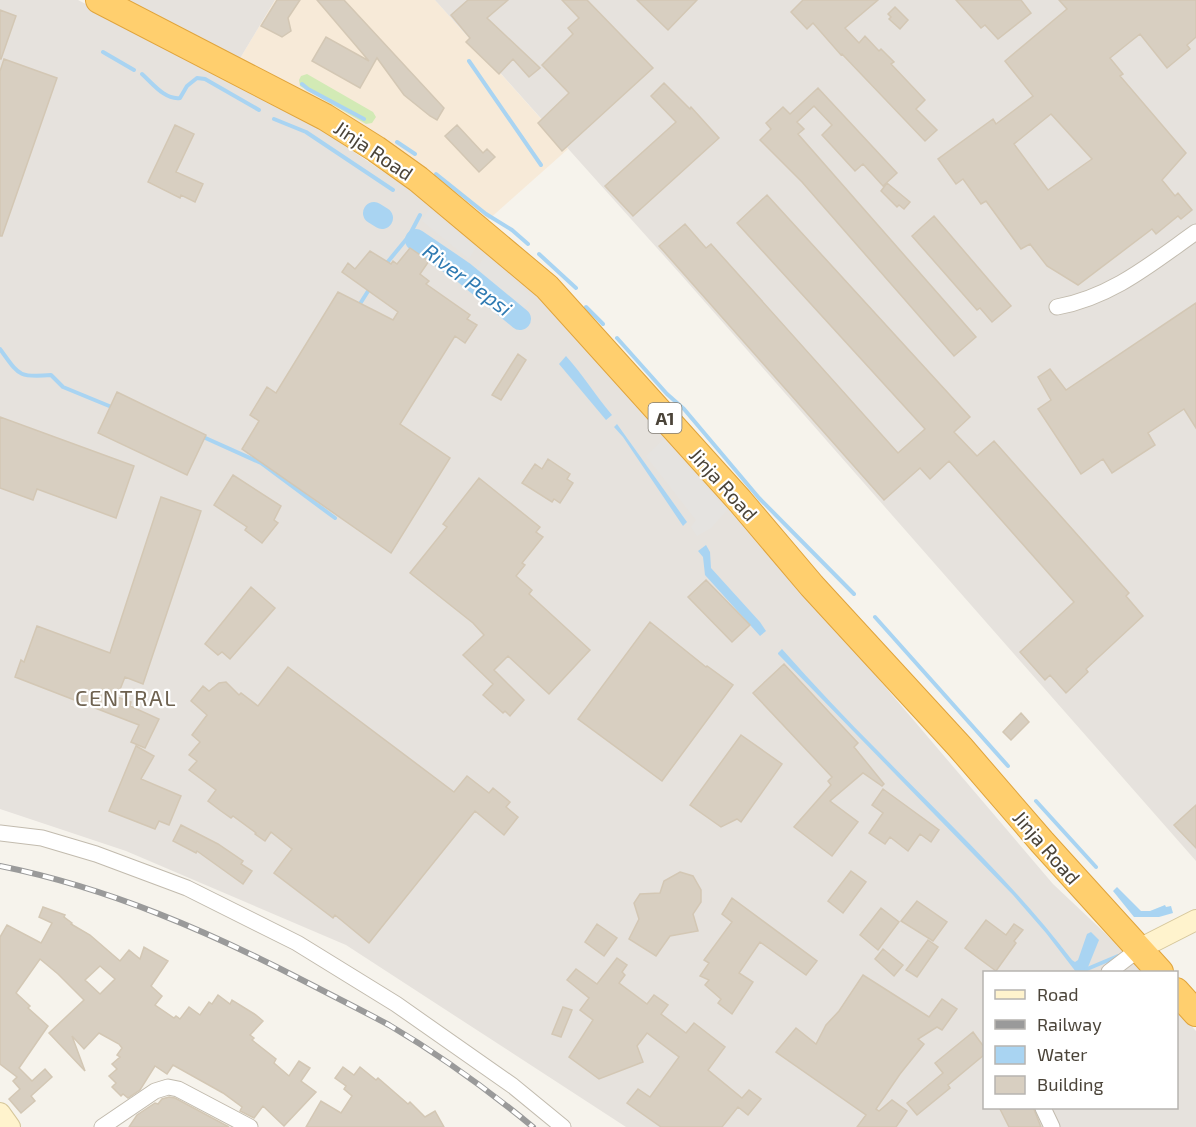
<svg xmlns="http://www.w3.org/2000/svg" width="1196" height="1127" font-family="'Exo 2',sans-serif">
<rect width="100%" height="100%" fill="#f6f3ec"/>
<!-- commercial -->
<path fill="#f7ead8" d="M275,0H435L568,149L487,221L239,60Z"/>
<!-- industrial -->
<path fill="#e6e2dd" d="M0,0H78L226,76L314,125L403,185L464,231L526,285L656,427L859,656L1053,884L1106,934L1142,972H984V1108H1176L1177,1010L1196,1031V1127H626L346,945L126,851L0,809Z
M123,0H275L239,60Z
M435,0H1196V861L682,276Z"/>
<!-- green -->
<path fill="#d2eab5" d="M307,74L373,112L376,117L372,123L366,124L300,86L299,80L301,76Z"/>
<!-- parking -->
<path fill="#e5e3e0" d="M429,209L476,247L469,259L422,221Z
M486,255L532,297L520,314L472,275Z
M664,439L727,510L711,528L697,536L691,527L696,520L646,456Z"/>
<!-- water -->
<path fill="#a9d4f2" d="M418,237L462,268L458,273L414,242Z
M472,275L522,315L517,321L466,283Z
M566,356C583,375 596,396 612,415L606,420L559,364Z
M617,424L687,522L683,526L623,437L614,427Z
M706,545L710,552L711,568L760,622L766,631L760,636L705,575L703,557L698,551Z
M782,649C813,684 846,719 879,752C946,821 1014,884 1072,960L1075,962L1078,960L1087,934L1091,932L1099,940L1086,972H1076L1046,933L1013,895L778,654V653Z
M1117,887L1141,911H1150L1165,905L1166,907L1171,906L1173,913L1159,917H1134L1113,891Z"/>
<g fill="none" stroke-linecap="round" stroke-linejoin="round">
<!-- stream -->
<path stroke="#a9d4f2" stroke-width="4" d="M103,52L134,70
M469,61L541,165
M142,74C153,84 165,100 180,98L187,86L197,78L205,79L259,110
M302,84L308,89L364,119
M274,119L306,132L393,190
M397,142L415,154
M436,174L486,214L512,230L528,244
M539,254L576,288
M386,264L409,236L420,215
M358,307L370,288
M586,307L603,324
M617,338L667,394L684,409L759,498L854,594
M0,349C19,375 18,378 51,375L63,387L114,408
M201,436L261,463L335,518
M875,617L1008,766
M1036,801L1096,867
M1080,972L1118,956"/>
<!-- river -->
<path stroke="#a9d4f2" stroke-width="22" d="M374,213L382,218
M416,240L463,272L520,319"/>
</g>
<!-- building -->
<path fill="#d8cfc1" stroke="#d3c7b4" stroke-width="1.5" fill-rule="evenodd" d="M277,0H300L288,18L291,31L282,37L261,26Z
M317,0H344L444,108L437,120L430,116L404,95L377,58L360,88L312,61L326,37L369,61Z
M468,0H508L487,18L540,68L529,77L513,59L499,74L466,42L470,38L451,15Z
M562,0H587L653,68L562,151L538,123L569,93L542,65L573,34L568,28L579,18Z
M637,0H697L668,30Z
M803,0H878L845,28L859,43L865,36L879,51L881,49L894,62L891,64L925,100L916,109L937,130L925,141L842,54L841,55L813,23L807,29L791,12Z
M956,0H1021L1031,13L998,39L985,25L981,28Z
M1059,0H1196V37L1187,45L1190,49L1167,68L1140,34L1110,58L1123,74L1120,76L1186,153L1162,180L1175,196L1178,193L1192,210L1181,219L1178,216L1156,234L1152,229L1078,285L1047,266L1030,244L1021,249L986,201L981,204L963,179L956,184L938,159L993,119L996,124L1033,96L1005,61L1067,9ZM1051,114L1092,159L1048,190L1014,144Z
M895,7L908,20L900,29L889,19L891,17L888,14Z
M0,10L16,16L1,59H0Z
M4,59L57,78L2,236H0V71Z
M664,83L690,109L691,107L719,138L633,216L605,186L676,122L651,96Z
M818,88L897,173L883,186L863,164L855,171L822,135L832,125L814,106L797,122L804,129L798,134L976,337L954,356L802,182L760,140L771,129L766,123L783,107L790,114Z
M175,125L194,134L176,172L203,184L195,202L181,195L180,198L148,182Z
M457,125L483,153L487,149L495,157L479,172L445,136Z
M887,183L910,202L904,209L899,205L897,207L881,191Z
M767,195L970,417L954,432L977,456L994,441L1129,593L1126,596L1143,616L1086,669L1088,672L1066,693L1050,675L1045,680L1020,652L1074,602L949,461L930,479L920,468L884,500L659,246L685,224L706,248L711,244L898,453L925,429L737,223Z
M934,216L1011,306L992,322L980,308L977,310L912,236Z
M410,248L429,261L420,274L429,281L426,284L470,315L467,319L477,325L465,343L455,336L400,424L450,458L391,553L242,449L259,421L250,415L267,387L276,393L338,292L393,320L398,312L342,272L348,263L355,269L370,251L391,264L393,261L397,264Z
M1196,303V428L1184,409L1148,433L1155,445L1112,473L1103,459L1081,474L1038,409L1051,400L1038,377L1050,369L1066,390Z
M518,354L526,360L501,400L492,395Z
M117,392L206,435L187,475L98,433Z
M0,417L134,466L116,518L37,489L33,500L0,488Z
M548,459L570,474L567,479L573,483L560,503L554,499L552,502L522,483L535,464L542,469Z
M233,475L281,506L274,520L278,523L262,543L245,530L247,527L214,505Z
M479,478L540,527L536,532L543,537L522,563L525,565L516,576L532,590L529,594L590,650L549,694L508,656L494,670L524,700L510,716L505,711L503,713L483,695L493,684L463,655L484,635L473,623L410,573L447,527L443,524Z
M161,497L201,511L143,684L125,677L117,697L131,702L130,706L159,719L145,748L131,742L139,725L15,677L21,660L24,662L37,626L110,653Z
M706,580L750,625L732,642L688,597Z
M251,587L275,608L230,659L222,652L218,655L205,644Z
M650,622L706,667L707,666L733,685L662,781L578,719Z
M784,664L858,743L854,747L884,784L882,786L863,773L830,801L858,822L832,856L794,827L831,785L828,781L832,777L753,693Z
M288,667L454,792L467,776L489,793L493,788L510,802L506,807L518,817L504,835L475,811L369,943L335,915L333,918L274,873L292,849L271,832L265,841L255,834L256,833L233,816L231,818L221,811L208,801L216,790L189,770L197,761L189,755L200,742L192,735L207,715L191,701L203,686L209,691L219,683L226,682L239,695L241,693L258,706Z
M1021,713L1029,722L1011,740L1003,732Z
M741,735L782,764L741,822L737,819L721,827L690,805Z
M136,746L154,756L141,779L181,796L169,825L159,821L155,829L109,811Z
M883,789L939,830L931,842L920,834L908,851L890,837L885,844L869,833L883,813L872,805Z
M1196,805V848L1174,825Z
M181,825L218,844L243,861L241,864L252,871L243,884L197,851L196,853L173,841Z
M851,871L866,882L843,913L828,901Z
M680,872L693,876L701,890V902L693,914L698,931L670,936L656,956L629,939L639,919L634,903L640,894L660,893L664,881Z
M732,898L817,961L806,975L760,942L739,973L753,982L732,1014L718,1003L721,999L705,985L709,980L700,976L709,963L704,960L732,922L722,914Z
M917,901L947,922L933,941L901,921Z
M43,907L65,915L64,917L72,923L71,924L90,935L120,961L129,950L140,959L144,947L168,961L151,986L162,996L155,1005L174,1018L176,1016L180,1019L189,1007L200,1015L209,1002L212,1004L218,995L230,1004L232,1000L256,1015L263,1021L250,1035L254,1038L252,1040L276,1059L274,1063L289,1076L299,1061L310,1068L301,1081L316,1092L284,1126L263,1106L254,1118L240,1111L242,1107L223,1093L173,1065L167,1074L155,1066L140,1090L128,1098L123,1094L121,1096L112,1087L116,1083L109,1076L117,1069L112,1064L120,1057L117,1055L122,1048L119,1044L99,1033L84,1049L72,1036L85,1071L49,1033L84,1000L58,974L40,959L16,993L30,1006L28,1008L48,1026L19,1068L32,1081L45,1069L52,1077L31,1096L35,1101L21,1113L9,1099L20,1089L13,1081L17,1077L0,1064V937L7,925L41,943L52,923L39,917ZM100,966L115,979L100,994L85,980Z
M881,908L899,922L878,950L860,935Z
M986,920L1006,935L1014,924L1023,930L1014,941L1016,943L996,971L965,948Z
M597,924L617,938L604,956L585,942Z
M928,940L938,947L917,977L906,970Z
M883,949L903,965L894,976L875,959Z
M617,958L627,965L622,972L625,975L619,983L647,1004L654,995L668,1005L661,1014L686,1033L694,1023L725,1047L708,1070L742,1098L749,1090L761,1099L748,1115L738,1107L722,1127H661L627,1103L638,1089L650,1097L679,1057L647,1033L637,1046L643,1062L599,1079L569,1057L593,1020L580,1010L589,998L567,980L576,969L597,984Z
M863,975L929,1017L942,999L957,1009L942,1030L937,1027L918,1039L924,1044L900,1074L876,1109L879,1111L892,1100L907,1111L896,1127H857L866,1115L776,1052L796,1028L816,1044L826,1025L839,1011Z
M563,1007L572,1010L561,1037L552,1034Z
M973,1032L984,1047V1055L948,1085L950,1088L917,1115L907,1103L943,1073L935,1063Z
M343,1067L354,1075L360,1067L376,1080L378,1078L408,1104L410,1102L425,1117L435,1111L444,1127H306L321,1101L341,1113L352,1096L344,1089L346,1086L335,1078Z
M169,1097L175,1098L229,1127H129L137,1115L155,1103L158,1104L162,1099Z
M999,1107H1033L1041,1127H1009Z"/>
<g fill="none" stroke-linecap="round" stroke-linejoin="round">
<defs>
<path id="street" d="M1057,307C1112,297 1152,263 1196,232
M0,833L42,838L96,854L187,888L297,943L396,1004L513,1086L563,1127
M1109,972L1139,949
M1043,1108L1052,1127
M102,1127L155,1091L168,1087L178,1089L250,1127"/>
<path id="secondary" d="M1139,949L1196,920
M0,1113L10,1127"/>
<path id="highway" d="M99,0L325,117L376,149L418,179L547,287L740,501L812,586L960,747L1042,842L1160,972
M1176,991L1196,1013"/>
</defs>
<!-- street casing -->
<use href="#street" stroke="#c2bbae" stroke-width="17"/>
<!-- secondary casing -->
<use href="#secondary" stroke="#d6c79b" stroke-width="22"/>
<!-- highway casing -->
<use href="#highway" stroke="#e0a43c" stroke-width="28"/>
<!-- street -->
<use href="#street" stroke="#fff" stroke-width="15"/>
<!-- secondary -->
<use href="#secondary" stroke="#fff3cd" stroke-width="20"/>
<!-- highway -->
<use href="#highway" stroke="#ffcf6e" stroke-width="26"/>
<defs>
<path id="rail" d="M0,866C109,888 210,932 308,983C335,997 363,1011 389,1025C440,1055 488,1090 533,1127"/>
</defs>
<!-- rail casing -->
<use href="#rail" stroke="#9a9a9a" stroke-width="6"/>
<!-- rail -->
<use href="#rail" stroke="#fff" stroke-width="4" stroke-dasharray="11" stroke-linecap="butt"/>
</g>
<g text-anchor="middle" dominant-baseline="central" stroke-width="4.5" stroke-linejoin="round" paint-order="stroke">
<!-- shield labels -->
<rect fill="#fff" stroke="#817c74" stroke-width="1.5" x="648.5" y="403" width="33" height="30" rx="4.5"/>
<g font-size="18" font-weight="bold" fill="#4b4439">
<text x="665" y="418">A1</text>
</g>
<!-- street labels -->
<g font-size="20" fill="#4b4439" stroke="#fff">
<text transform="translate(374 150) rotate(34)">Jinja Road</text>
<text transform="translate(724 484) rotate(48)">Jinja Road</text>
<text transform="translate(1047 847) rotate(49)">Jinja Road</text>
</g>
<!-- water labels -->
<g font-size="21" font-style="italic" fill="#2e7ab2" stroke="#fff">
<text transform="translate(468 279) rotate(37)">River Pepsi</text>
</g>
<!-- quarter labels -->
<g font-size="22" letter-spacing="1.5" fill="#6e6250" stroke="#fff">
<text x="126" y="697">CENTRAL</text>
</g>
</g>
<!-- legend -->
<rect x="983" y="971" width="195" height="138" fill="#ffffff" stroke="#b7b4b0" stroke-width="1.5"/>
<rect x="995" y="990" width="30" height="9" fill="#fff3cd" stroke="#b7b4b0" stroke-width="1.5"/>
<text x="1037" y="1001" font-size="18" fill="#4b4439">Road</text>
<rect x="995" y="1020" width="30" height="9" fill="#9a9a9a" stroke="#b7b4b0" stroke-width="1.5"/>
<text x="1037" y="1031" font-size="18" fill="#4b4439">Railway</text>
<rect x="995" y="1046" width="30" height="18" fill="#a9d4f2" stroke="#b7b4b0" stroke-width="1.5"/>
<text x="1037" y="1061" font-size="18" fill="#4b4439">Water</text>
<rect x="995" y="1076" width="30" height="18" fill="#d8cfc1" stroke="#b7b4b0" stroke-width="1.5"/>
<text x="1037" y="1091" font-size="18" fill="#4b4439">Building</text>
</svg>
